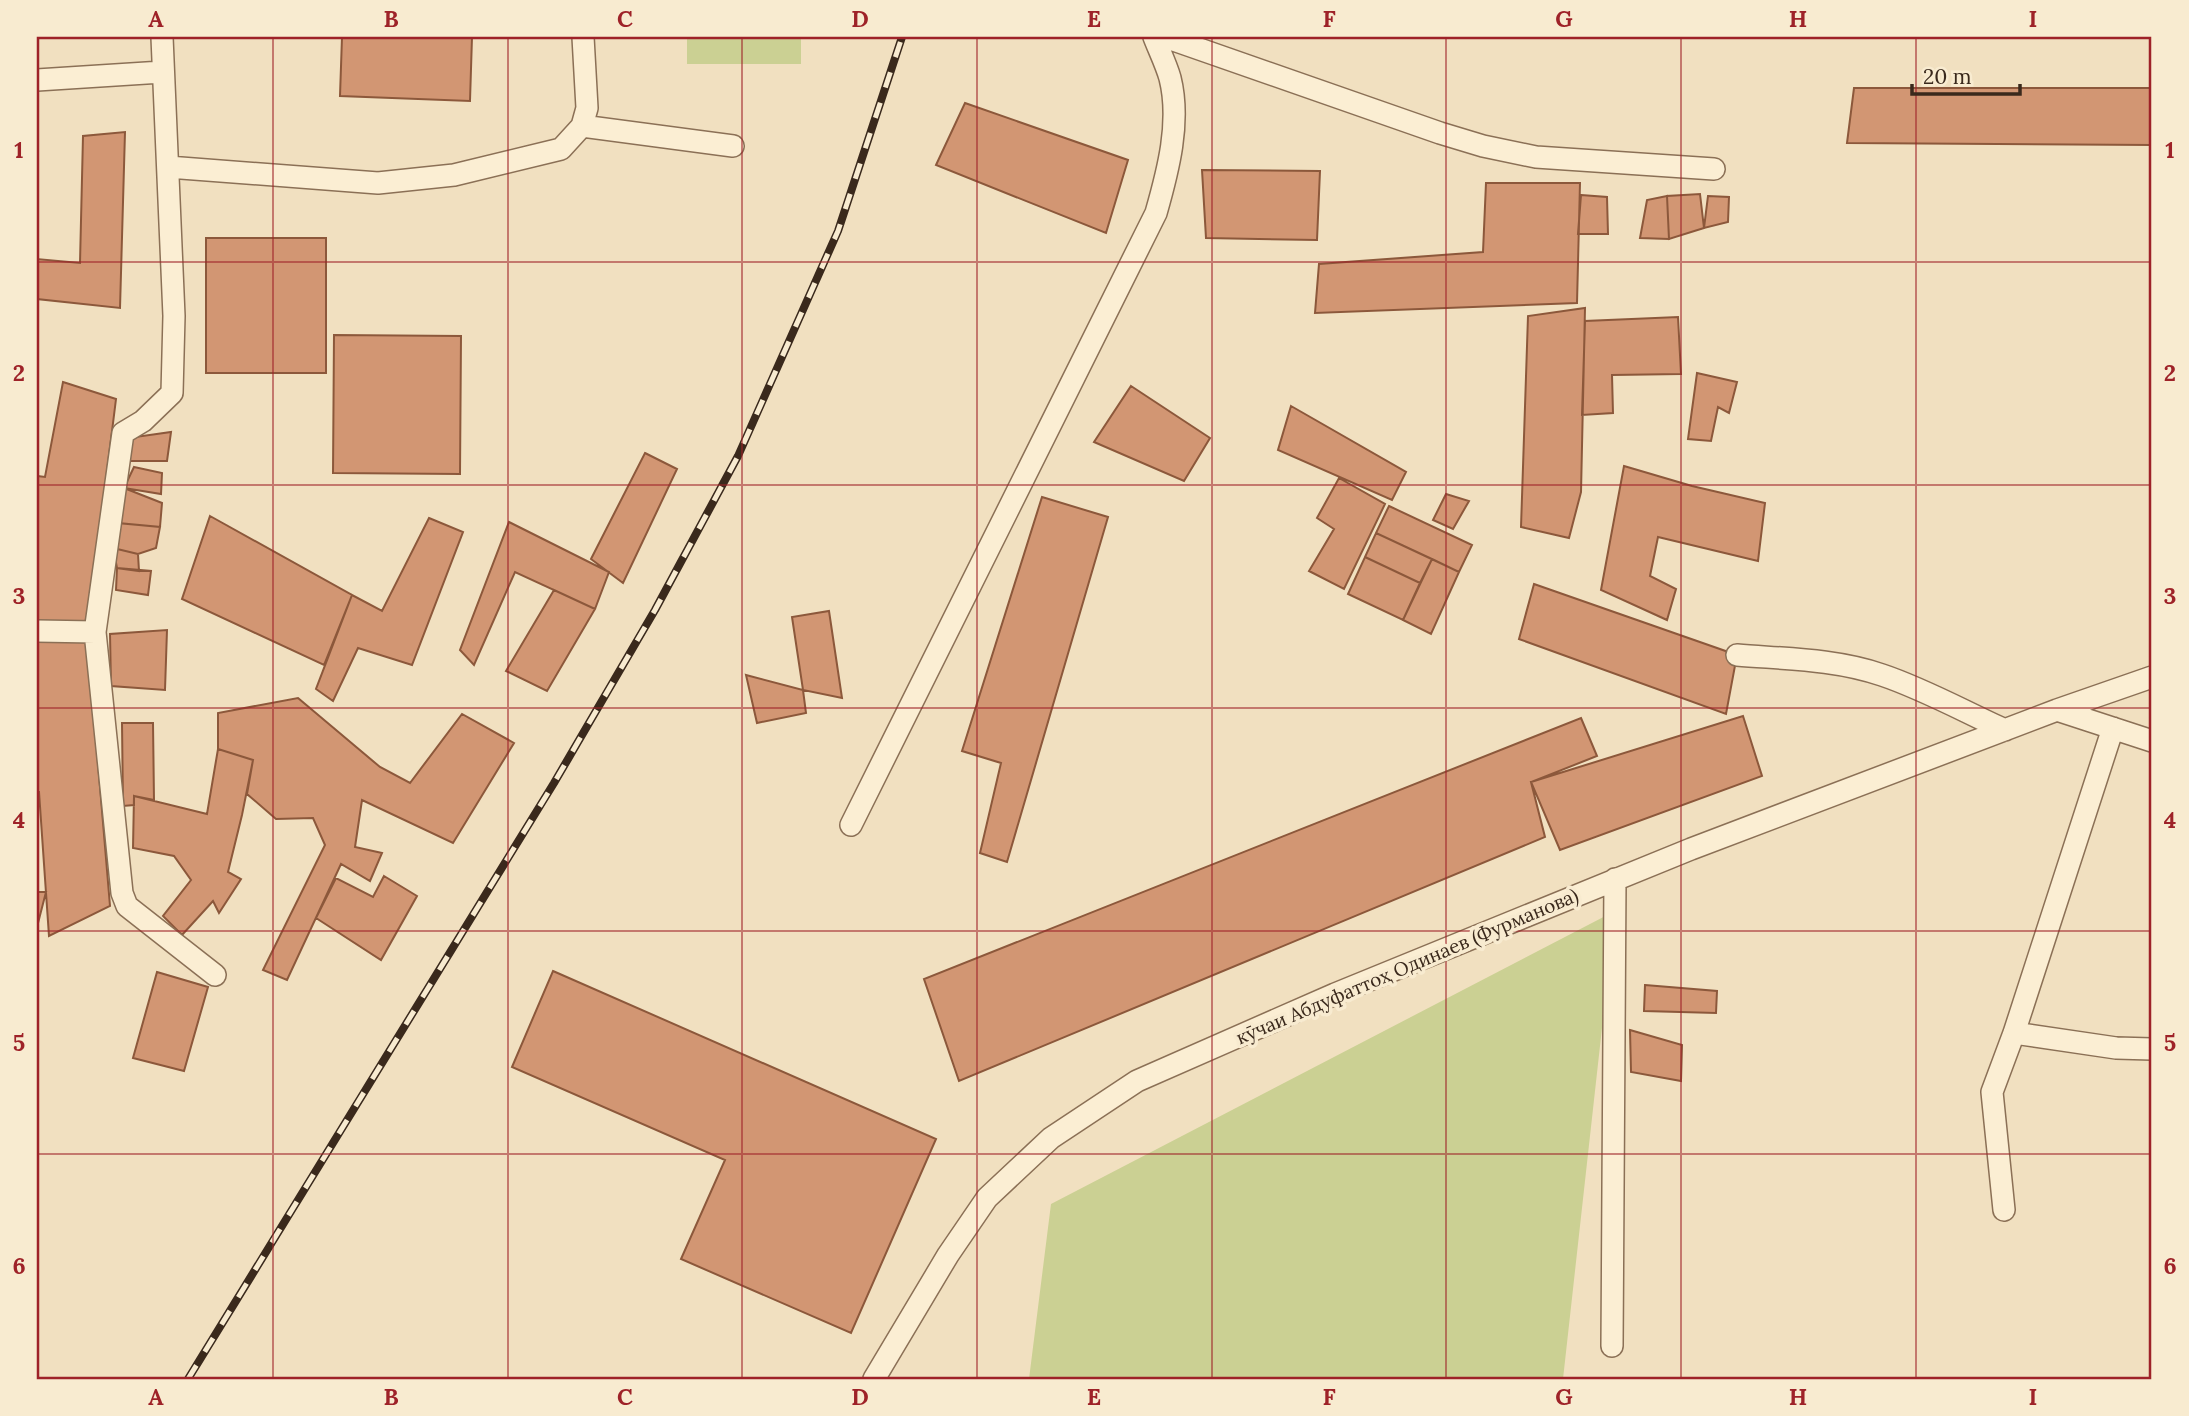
<svg xmlns="http://www.w3.org/2000/svg" width="2189" height="1416" font-family="Lora,serif">
<rect width="100%" height="100%" fill="#f1e0c0"/>
<!-- green -->
<path fill="#cbd093" d="M687,37H801V64H687Z
M1615,911L1563,1379H1029L1051,1204Z"/>
<!-- building -->
<path fill="#d29673" stroke="#8c583b" stroke-width="2" d="M342,37H472L470,101L340,96Z
M1854,88H2152V145L1847,143Z
M965,103L1128,160L1106,233L936,165Z
M125,132L120,308L37,299V259L80,263L83,136Z
M1202,170L1320,171L1317,240L1206,238Z
M1486,183H1580L1577,303L1315,313L1319,264L1483,252Z
M1700,194L1704,228L1669,239L1667,196Z
M1581,195L1607,197L1608,234H1578Z
M1667,196L1669,239L1640,238L1647,200Z
M1708,196L1729,197L1728,222L1704,228Z
M206,238H326V373H206Z
M1585,308L1581,492L1569,538L1521,527L1528,316Z
M1678,317L1681,374L1612,375L1613,413L1582,415L1585,321Z
M334,335L461,336L460,474L333,473Z
M1697,373L1737,382L1729,413L1718,407L1711,441L1688,439Z
M63,382L116,399L87,632L37,629V476L45,477Z
M1131,386L1210,438L1184,481L1094,442Z
M1291,406L1406,472L1392,500L1278,450Z
M171,432L167,461H128V438Z
M645,453L677,469L623,583L591,559Z
M1624,466L1692,486L1765,503L1758,561L1658,537L1650,576L1676,589L1667,620L1601,590Z
M134,467L162,473L161,494L124,488Z
M1339,478L1385,504L1344,589L1309,571L1334,529L1317,518Z
M124,488L162,503L160,527L118,523Z
M1446,494L1469,501L1453,529L1433,520Z
M1042,497L1108,517L1007,862L980,853L1001,763L962,751Z
M1389,506L1472,545L1459,572L1376,533Z
M210,516L352,595L324,665L182,599Z
M429,518L463,532L412,665L358,648L333,701L316,689L352,595L382,611Z
M509,522L609,572L595,609L515,572L474,665L460,650Z
M118,523L160,527L156,548L138,554L113,548Z
M1376,533L1432,559L1420,583L1365,557Z
M113,548L138,554L139,571L117,568Z
M1365,557L1420,583L1403,620L1348,594Z
M1432,559L1459,572L1431,634L1403,620Z
M117,568L151,571L148,595L116,590Z
M1534,584L1737,655L1726,714L1519,639Z
M554,590L595,609L547,691L506,671Z
M829,611L842,698L803,690L792,617Z
M167,630L165,690L111,686L110,634Z
M87,632L110,906L49,936L39,792H37V636Z
M746,675L803,690L806,713L757,723Z
M298,698L380,767L410,783L462,714L514,743L453,843L362,800L355,847L382,853L370,881L341,864L287,980L263,970L325,845L313,818L276,819L247,794L253,760L218,749V713Z
M1743,716L1762,776L1560,850L1531,782Z
M1581,718L1597,756L1531,782L1545,837L959,1081L924,979Z
M122,723H153L154,800L134,796V805L123,806Z
M218,749L253,760L242,815L228,872L241,879L219,913L213,901L182,935L163,916L191,880L174,856L133,848L134,796L207,814Z
M384,876L417,896L381,960L316,918L336,878L373,897Z
M37,892H46L37,927Z
M553,971L936,1139L851,1333L681,1259L725,1160L512,1067Z
M157,972L208,987L184,1071L133,1058Z
M1645,985L1717,991L1716,1013L1644,1011Z
M1630,1030L1682,1045L1681,1081L1631,1072Z"/>
<g fill="none" stroke-linecap="round" stroke-linejoin="round">
<defs>
<path id="lane" d="M162,37L174,316L172,393L143,421L123,433L95,632L122,893L127,906L215,975
M1165,37L1440,133L1483,146L1536,157L1714,169
M37,80L162,72
M582,126L733,146
M168,167L378,183L454,175L561,149L582,126L587,108L583,37
M37,631L95,632
M1737,655C1785,659 1836,659 1882,675C1924,689 1965,712 2005,730
M2057,710L2152,677
M851,825L1156,213C1168,171 1181,122 1170,78C1166,64 1159,50 1154,37
M2014,1033L2116,1048L2152,1049
M2004,1210L1992,1092L2014,1033L2113,728
M1612,1346L1615,879
M874,1379L948,1255L987,1198L1051,1138L1137,1081L1335,994L1691,849L2057,710L2152,741"/>
</defs>
<!-- lane casing -->
<use href="#lane" stroke="#8b7056" stroke-width="24"/>
<!-- lane -->
<use href="#lane" stroke="#fbeed3" stroke-width="21"/>
<defs>
<path id="rail" d="M188,1379L554,783L655,610L738,456L838,231L902,37"/>
</defs>
<!-- rail casing -->
<use href="#rail" stroke="#3a291c" stroke-width="8"/>
<!-- rail -->
<use href="#rail" stroke="#f8ebd0" stroke-width="5" stroke-dasharray="16" stroke-linecap="butt"/>
</g>
<!-- grid -->
<path fill="none" stroke="#9e2228" stroke-width="2" stroke-opacity="0.55" d="M273,37V1379M508,37V1379M742,37V1379M977,37V1379M1212,37V1379M1446,37V1379M1681,37V1379M1916,37V1379M37,262H2152M37,485H2152M37,708H2152M37,931H2152M37,1154H2152"/>
<g text-anchor="middle" dominant-baseline="central" stroke-width="7" stroke-linejoin="round" paint-order="stroke">
<!-- street labels -->
<g font-size="19" fill="#3a291c" stroke="#f8ebd0">
<text transform="translate(1407 966) rotate(-23)">кӯчаи Абдуфаттоҳ Одинаев (Фурманова)</text>
</g>
</g>
<!-- border -->
<rect width="2189" height="1416" fill="none" stroke="#f8ebd0" stroke-width="77"/>
<!-- scale -->
<path d="M1912 84v10h108v-10" fill="none" stroke="#3a291c" stroke-width="3.5"/>
<text x="1923" y="84" font-size="21" fill="#3a291c" stroke="#f8ebd0" stroke-width="5" paint-order="stroke">20 m</text>
<rect x="38" y="38" width="2112" height="1340" fill="none" stroke="#9e2228" stroke-width="2.5"/>
<g font-size="23" text-anchor="middle" font-weight="bold" fill="#9e2228">
<text x="156" y="27">A</text>
<text x="391" y="27">B</text>
<text x="625" y="27">C</text>
<text x="860" y="27">D</text>
<text x="1094" y="27">E</text>
<text x="1329" y="27">F</text>
<text x="1564" y="27">G</text>
<text x="1798" y="27">H</text>
<text x="2033" y="27">I</text>
<text x="19" y="158">1</text>
<text x="2170" y="158">1</text>
<text x="19" y="381">2</text>
<text x="2170" y="381">2</text>
<text x="19" y="604">3</text>
<text x="2170" y="604">3</text>
<text x="19" y="828">4</text>
<text x="2170" y="828">4</text>
<text x="19" y="1051">5</text>
<text x="2170" y="1051">5</text>
<text x="19" y="1274">6</text>
<text x="2170" y="1274">6</text>
<text x="156" y="1405">A</text>
<text x="391" y="1405">B</text>
<text x="625" y="1405">C</text>
<text x="860" y="1405">D</text>
<text x="1094" y="1405">E</text>
<text x="1329" y="1405">F</text>
<text x="1564" y="1405">G</text>
<text x="1798" y="1405">H</text>
<text x="2033" y="1405">I</text>
</g>
</svg>
